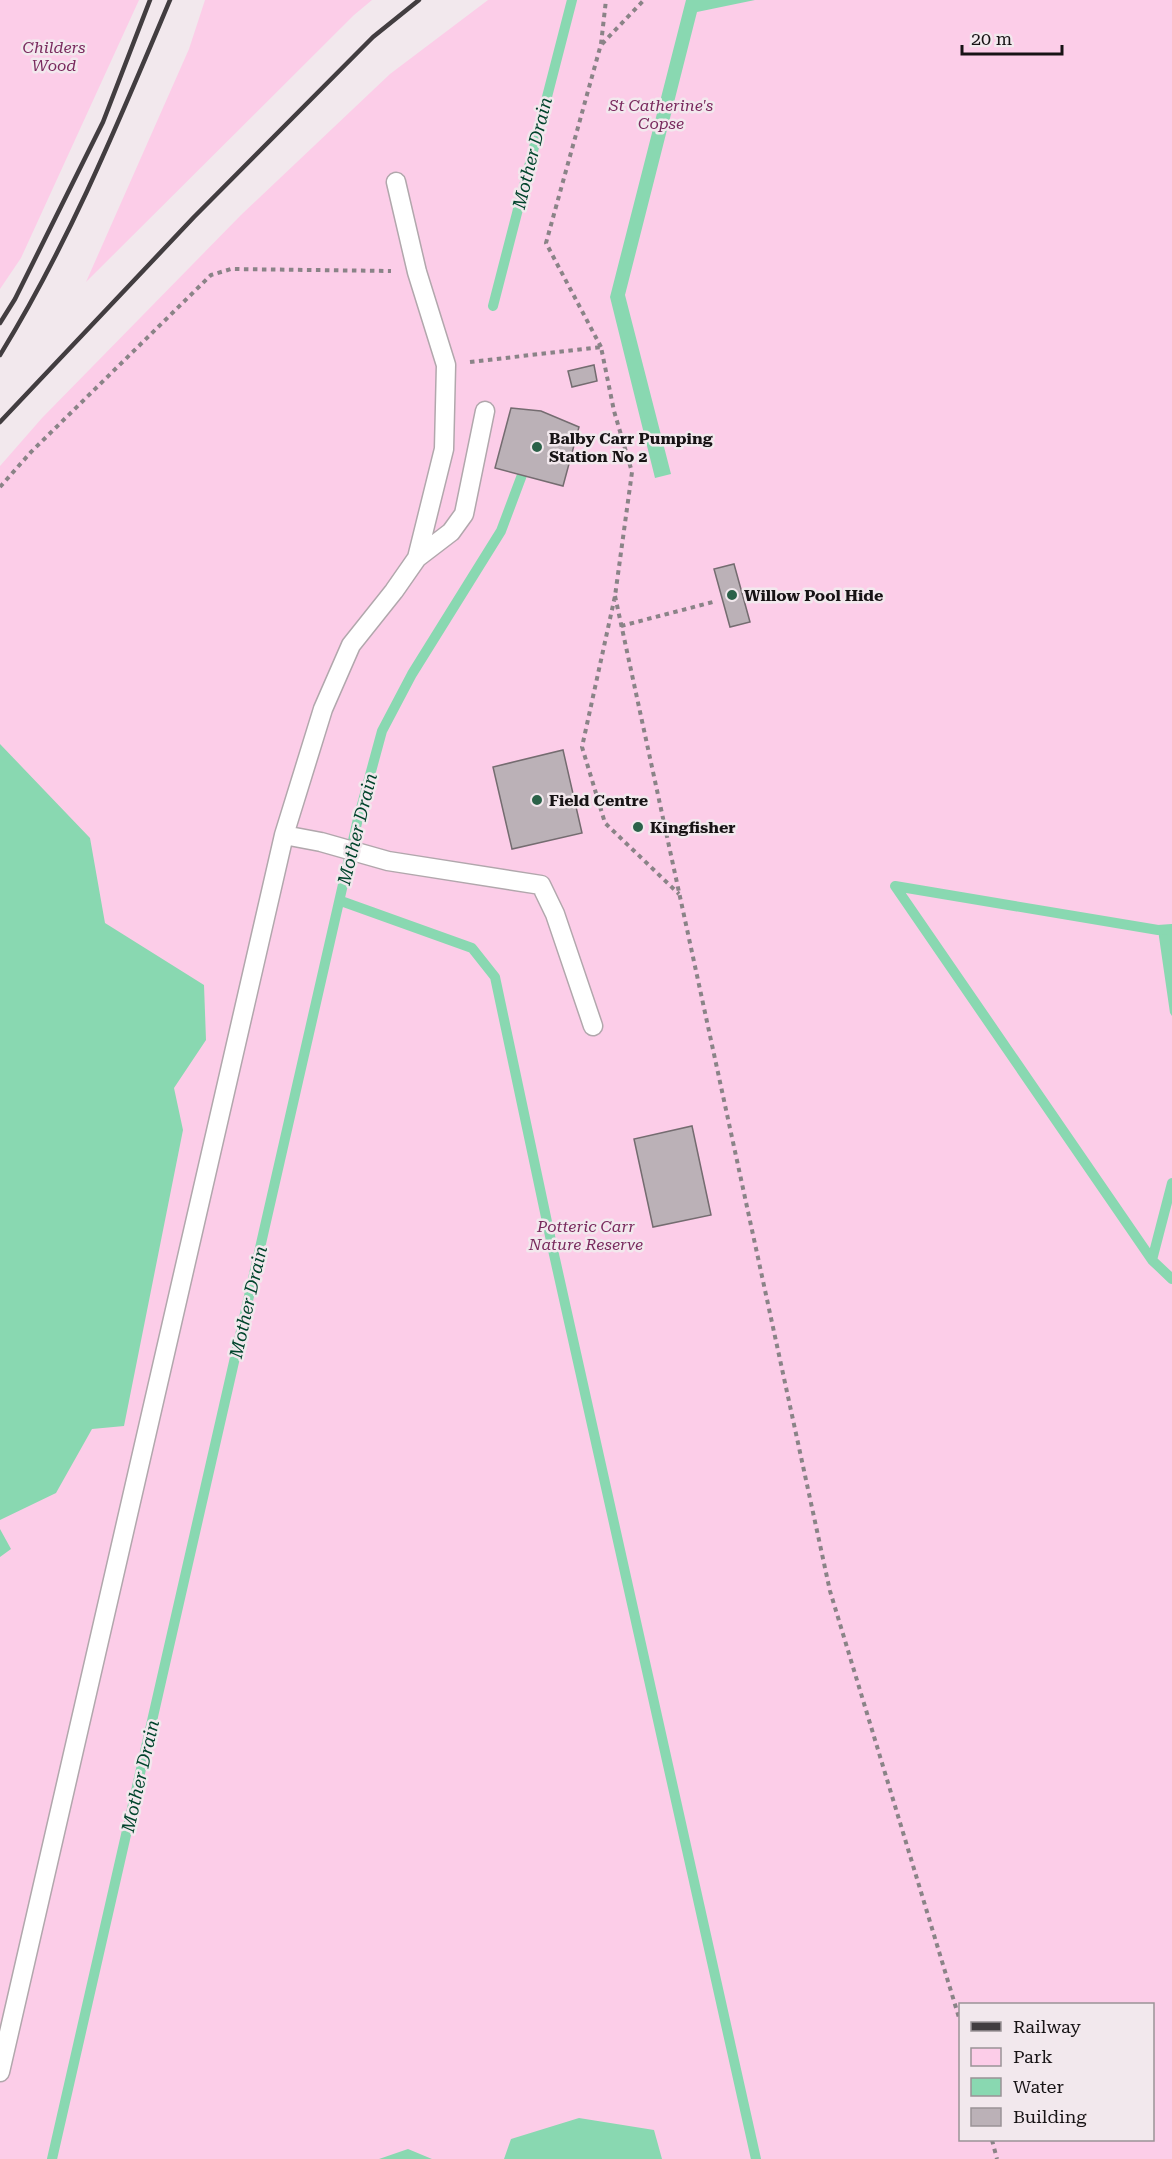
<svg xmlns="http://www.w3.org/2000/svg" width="1172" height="2159" font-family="'Roboto Serif',serif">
<rect width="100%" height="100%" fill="#f2e8ed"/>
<!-- green -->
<path fill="#fccde8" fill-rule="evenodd" d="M0,0H139L21,258L0,289Z
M205,0H372L354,15L86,282L189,49Z
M488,0H1172V2159H0V466L42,418L241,215L390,74ZM960,2004H1152V2140H960Z"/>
<!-- water -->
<path fill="#89d8b1" d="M686,0H755L697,12L625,295L671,474L655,478L610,297Z
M0,744L90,838L105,923L204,985L206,1040L174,1088L183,1130L124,1426L92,1429L56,1493L0,1520Z
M1172,929V1016L1170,1013L1158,930Z
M0,1529L11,1549L0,1557Z
M579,2118L654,2130L662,2159H504L511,2139Z
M408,2149L432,2159H379Z"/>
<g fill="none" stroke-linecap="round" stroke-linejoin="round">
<!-- stream -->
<path stroke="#89d8b1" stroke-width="10" d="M493,306L572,0
M341,901L472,948L495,977L553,1250L756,2159
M1172,929L1158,930L895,886L1152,1260L1172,1279
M1152,1260L1172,1183
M52,2159L357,823L382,731L412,674L501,531L522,475"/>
</g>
<!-- building -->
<path fill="#bbb1b7" stroke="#746c70" stroke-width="1.5" d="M594,365L597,381L572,387L568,371Z
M511,408L541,411L579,427L563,486L495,468Z
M734,564L750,622L730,627L714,569Z
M563,750L582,833L512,849L493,767Z
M692,1126L711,1215L653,1227L634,1139Z"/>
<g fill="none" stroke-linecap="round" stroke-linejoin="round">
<defs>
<path id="service" d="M417,558L451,532L464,514L485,411
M284,835L321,842L388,861L541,885L555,914L593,1026
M0,2072L284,835L323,709L351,645L394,591L417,558L444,449L446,365L417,272L396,182"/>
</defs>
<!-- service casing -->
<use href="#service" stroke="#b1a7ac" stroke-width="21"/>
<!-- path -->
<path stroke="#8a8387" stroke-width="4" stroke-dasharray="4.5 4.5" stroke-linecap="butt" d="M602,44L644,0
M601,347L546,243L601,44L606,0
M470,362L601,347L614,411L632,472L615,596L582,747L605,823L679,894
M0,487L31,452L211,275L231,269L391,271
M615,596L830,1591L960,2021
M621,626L713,602
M992,2140L997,2159"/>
<!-- service -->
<use href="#service" stroke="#fff" stroke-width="18"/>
<!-- rail -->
<path stroke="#423d40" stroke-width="4.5" d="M0,323L15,299L103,122L150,0
M0,355C69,243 119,121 170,0
M0,422L194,217L373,37L419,0"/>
</g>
<!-- markers -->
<g fill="#2b6249" stroke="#f2e8ed" stroke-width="2">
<circle cx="537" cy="447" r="6"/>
<circle cx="732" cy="595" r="6"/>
<circle cx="537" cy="800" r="6"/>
<circle cx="638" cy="827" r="6"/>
</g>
<g text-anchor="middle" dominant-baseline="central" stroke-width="5" stroke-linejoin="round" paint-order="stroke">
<!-- park labels -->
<g font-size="16" font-style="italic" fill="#792a5e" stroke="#f2e8ed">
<text x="54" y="47">Childers<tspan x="54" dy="18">Wood</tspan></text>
<text x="661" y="105">St Catherine's<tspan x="661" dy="18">Copse</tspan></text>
<text x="586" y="1226">Potteric Carr<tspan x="586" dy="18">Nature Reserve</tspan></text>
</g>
<!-- poi labels -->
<g font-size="16" font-weight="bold" fill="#171315" stroke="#f2e8ed" text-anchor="start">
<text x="549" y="438">Balby Carr Pumping<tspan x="549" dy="18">Station No 2</tspan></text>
<text x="744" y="595">Willow Pool Hide</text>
<text x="549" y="800">Field Centre</text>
<text x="650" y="827">Kingfisher</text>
</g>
<!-- water labels -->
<g font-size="18" font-style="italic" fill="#00442c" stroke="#f2e8ed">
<text transform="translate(532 153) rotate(-76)">Mother Drain</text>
<text transform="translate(357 829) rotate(-76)">Mother Drain</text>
<text transform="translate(248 1302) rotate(-77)">Mother Drain</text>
<text transform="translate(140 1776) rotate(-77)">Mother Drain</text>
</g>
</g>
<!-- legend -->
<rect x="959" y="2003" width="195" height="138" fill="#f2e8ed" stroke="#9a9397" stroke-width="1.5"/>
<rect x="971" y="2022" width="30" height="9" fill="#423d40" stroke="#9a9397" stroke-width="1.5"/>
<text x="1013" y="2033" font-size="18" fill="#171315">Railway</text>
<rect x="971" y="2048" width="30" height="18" fill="#fccde8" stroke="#9a9397" stroke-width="1.5"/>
<text x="1013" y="2063" font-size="18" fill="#171315">Park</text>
<rect x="971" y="2078" width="30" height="18" fill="#89d8b1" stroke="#9a9397" stroke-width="1.5"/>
<text x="1013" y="2093" font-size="18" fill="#171315">Water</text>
<rect x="971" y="2108" width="30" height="18" fill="#bbb1b7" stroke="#9a9397" stroke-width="1.5"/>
<text x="1013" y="2123" font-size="18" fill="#171315">Building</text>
<!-- scale -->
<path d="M962 45v9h100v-9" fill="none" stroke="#171315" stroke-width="3"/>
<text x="971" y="45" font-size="18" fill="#171315" stroke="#f2e8ed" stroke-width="4.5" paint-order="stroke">20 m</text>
</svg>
